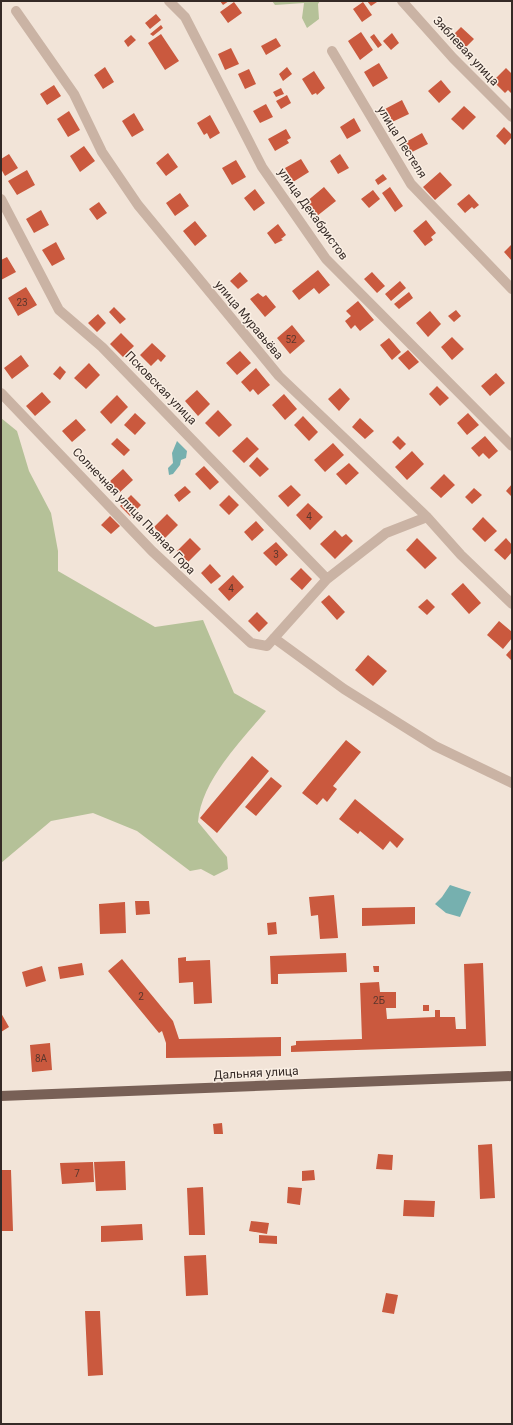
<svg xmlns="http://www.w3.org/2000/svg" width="513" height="1425" font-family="Roboto,sans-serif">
<rect width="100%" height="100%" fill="#f2e4d8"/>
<!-- green -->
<path fill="#b5c198" d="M272,1H320L318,4L319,19L307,28L302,18L304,3L275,5Z
M1,418L17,431L29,471L51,513L58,551V571L155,627L203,620L234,693L266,711C240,742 201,781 198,822L227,857L228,869L214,876L201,869L190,871L137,831L93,813L51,821L1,863Z"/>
<!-- water -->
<path fill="#76b0af" d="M177,441L187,451L186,458L181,460L180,465L173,474L169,475L168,468L173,463L172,453Z
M450,885L471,892L460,917L446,913L435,904L442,897Z"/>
<!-- building -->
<path fill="#ca593e" d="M220,1H229L223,5Z
M367,1H376L377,2L371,6Z
M234,2L242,13L228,23L220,12Z
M363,2L372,15L362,22L353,9Z
M156,14L161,20L150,29L145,23Z
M161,25L163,28L153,36L150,34Z
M461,27L474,39L465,48L461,44L458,47L449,39Z
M361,32L373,50L360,60L348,41Z
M392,33L399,43L391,50L383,41Z
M161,34L179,61L165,70L148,43Z
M374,34L382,45L378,48L370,37Z
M131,35L136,40L128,47L124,41Z
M276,38L281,46L266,55L261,46Z
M231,48L239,64L225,70L218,54Z
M379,63L388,78L373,87L364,72Z
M105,67L114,82L103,89L94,75Z
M287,67L292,74L283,81L279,74Z
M506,68L512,74L511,93L508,90L505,93L493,81Z
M249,69L256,84L245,89L238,74Z
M314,71L325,88L317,95L316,93L312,95L302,79Z
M441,80L451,92L439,103L428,91Z
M54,85L61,96L47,105L40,94Z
M281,88L284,94L276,97L273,92Z
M287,95L291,103L281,109L276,101Z
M402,100L409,114L390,123L383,110Z
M266,104L273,117L260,123L253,111Z
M464,106L476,117L463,130L451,119Z
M69,111L80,130L68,137L57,119Z
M134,113L144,130L132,137L122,121Z
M210,115L220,133L210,139L207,133L204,135L197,123Z
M354,118L361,131L347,139L340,127Z
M504,127L512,135V137L505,145L496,136Z
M286,129L291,138L287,140L289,143L275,151L268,139Z
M422,133L428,144L410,153L404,143Z
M84,146L95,161L80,172L70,156Z
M168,153L178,167L166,176L156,163Z
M9,154L18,168L5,176L1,169V159Z
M340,154L349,168L338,174L330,161Z
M301,159L309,172L293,182L285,168Z
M236,160L246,177L232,185L222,168Z
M27,170L35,185L17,195L8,181Z
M440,172L452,185L435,200L423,187Z
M383,174L387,179L378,185L375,180Z
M324,187L336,201L317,216L306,202Z
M390,187L403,206L395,212L382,193Z
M255,189L265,203L254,211L244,198Z
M373,190L380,199L369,208L361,199Z
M180,193L189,206L175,216L166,203Z
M469,194L479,205L474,209L472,207L465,213L457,204Z
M99,202L107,213L97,220L89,209Z
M41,210L49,225L34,233L26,219Z
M426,220L436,233L431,237L433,240L425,246L413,231Z
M195,221L207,236L195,246L183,231Z
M278,224L286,235L281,239L283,240L275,244L267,233Z
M56,242L65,259L52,266L42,250Z
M512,244V261L504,252Z
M7,257L16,272L1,280V260Z
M318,270L330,285L319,294L314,288L299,300L292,291Z
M240,272L248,281L238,289L230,281Z
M372,272L385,286L377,293L364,279Z
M400,281L406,288L391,301L385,294Z
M26,287L37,305L18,316L8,298Z
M409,292L413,298L399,309L394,304Z
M258,293L263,297L266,295L276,307L265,317L250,299Z
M358,301L374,320L360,331L355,325L351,329L345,321L351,316L346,311Z
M114,307L126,319L120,324L109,312Z
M456,310L461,316L454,322L448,316Z
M430,311L441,324L428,337L416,323Z
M98,314L106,323L97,332L88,323Z
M292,325L305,341L290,354L277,338Z
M121,333L134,346L123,357L110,344Z
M452,337L464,349L452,360L441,347Z
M389,338L401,352L392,360L380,345Z
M152,343L166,356L161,362L158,359L151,366L140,355Z
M408,350L419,362L409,370L398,358Z
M240,351L251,363L237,375L226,363Z
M21,355L29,366L12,379L4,368Z
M89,363L100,375L86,389L74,378Z
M60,366L66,372L60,380L53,374Z
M256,368L270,385L258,395L253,389L250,392L241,382Z
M496,373L505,383L490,396L481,386Z
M437,386L449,398L440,406L429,394Z
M340,388L350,399L339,411L328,399Z
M197,390L210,404L198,416L185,401Z
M42,392L51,402L35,416L26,406Z
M284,394L297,409L285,420L272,405Z
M117,395L128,407L111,424L100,412Z
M218,410L232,425L219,437L205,423Z
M135,413L146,423L135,435L124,425Z
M468,413L479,425L467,435L457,423Z
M303,416L318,432L309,441L294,425Z
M360,418L374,431L365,439L352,427Z
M76,419L86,430L72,442L62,431Z
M398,436L406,444L400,450L392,442Z
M485,436L498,451L489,459L483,453L479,457L471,448Z
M247,437L259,449L244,463L232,451Z
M117,438L130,450L124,456L111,444Z
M333,443L344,455L325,472L314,460Z
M412,451L424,464L407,480L395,467Z
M257,457L269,469L260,477L249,466Z
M349,463L359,473L346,485L336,474Z
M204,466L219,482L210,490L195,474Z
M123,469L133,480L119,493L109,482Z
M444,474L455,485L441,498L430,488Z
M512,484V497L506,491Z
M291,485L301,495L288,507L278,496Z
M185,486L191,492L179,502L174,495Z
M474,488L482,495L472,504L465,497Z
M131,495L141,505L130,516L120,506Z
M229,495L239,505L229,515L219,505Z
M308,503L323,517L310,530L296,515Z
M167,514L178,525L165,538L154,527Z
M110,516L120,526L111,534L101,525Z
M483,517L497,531L485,542L472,529Z
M256,521L264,530L252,541L244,532Z
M335,530L342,537L346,534L353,541L335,559L320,544Z
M190,538L201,549L188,562L177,551Z
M417,538L437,558L425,569L406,550Z
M506,538L512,545V552L505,560L494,550Z
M276,542L288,555L276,566L263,553Z
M210,564L221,576L211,584L201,573Z
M301,568L312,579L302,590L290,579Z
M233,575L244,587L229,601L218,589Z
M463,583L481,603L469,614L451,594Z
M329,595L345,612L337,620L321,602Z
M427,599L435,607L427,615L418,607Z
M257,612L268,623L259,632L248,621Z
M499,621L512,632V638L503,649L487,635Z
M512,648V661L506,655Z
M368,655L387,671L373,686L355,670Z
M346,740L361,752L333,786L337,789L327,802L323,798L317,805L302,793Z
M252,756L269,771L217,833L200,818Z
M271,777L282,786L256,816L245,807Z
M355,799L404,839L397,848L390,841L383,850L360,831L358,834L339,819Z
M334,895L338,938L320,939L318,915L311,916L309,897Z
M135,901H149L150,914L136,915Z
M125,902L126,933L100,934L99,904Z
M415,907V924L362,926V908Z
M276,922L277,934L268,935L267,923Z
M346,953L347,972L278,974V984H271L270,956Z
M186,957V961L210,960L212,1003L194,1004L193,982L179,983L178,958Z
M122,959L173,1021L179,1039L281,1037V1056L166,1058V1043L162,1031L159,1033L108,971Z
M82,963L84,975L60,979L58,967Z
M483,963L486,1046L291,1052V1046L296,1045V1041L362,1039L360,983L379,982L380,992H396V1008H386L387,1019L435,1017V1010H440V1017H455L456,1029H466L464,964Z
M42,966L46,981L26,987L22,972Z
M373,966H379V972H374Z
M423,1005H429V1011H423Z
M1,1013L9,1027L1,1032Z
M50,1043L52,1070L32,1072L30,1045Z
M222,1123L223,1134H214L213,1124Z
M492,1144L495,1198L480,1199L478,1145Z
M378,1154L393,1155L392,1170L376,1169Z
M125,1161L126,1190L96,1191L94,1162Z
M93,1162L94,1182L62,1184L60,1163Z
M1,1170H11L13,1231H1Z
M314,1170L315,1180L302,1181V1171Z
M203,1187L205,1235H189L187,1188Z
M288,1187L302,1188L300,1205L287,1203Z
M404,1200L435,1201L434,1217L403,1216Z
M251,1221L269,1223L267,1234L249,1231Z
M142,1224L143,1240L101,1242V1226Z
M259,1235L277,1236V1244L259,1243Z
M206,1255L208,1295L186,1296L184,1256Z
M386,1293L398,1295L394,1314L382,1312Z
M85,1311H100L103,1375L88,1376Z"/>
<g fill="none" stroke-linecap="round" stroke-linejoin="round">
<!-- minor -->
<path stroke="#cab3a4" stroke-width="10" d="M169,1L185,17L262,167L326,259L512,446
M402,1L453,58L512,117
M16,11L74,94L102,152L138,205L279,376L427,517L461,555L512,604
M332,51L411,184L512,289
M1,199L59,310L102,347L327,579
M1,393L152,551L251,643L267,646L327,579L386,533L427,517
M274,638L344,689L435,746L512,783"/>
<!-- major -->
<path stroke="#786056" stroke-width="10" d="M1,1096L512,1076"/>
</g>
<g text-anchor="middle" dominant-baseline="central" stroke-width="3" stroke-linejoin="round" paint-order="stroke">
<!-- number labels -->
<g font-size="10" fill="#5a362c">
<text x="22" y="302">23</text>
<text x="291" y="339">52</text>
<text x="309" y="516">4</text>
<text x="276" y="554">3</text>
<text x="231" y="588">4</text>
<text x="141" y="996">2</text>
<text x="379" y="1000">2Б</text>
<text x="41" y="1058">8А</text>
<text x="77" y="1173">7</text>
</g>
<!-- street labels -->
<g font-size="12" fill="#352a26" stroke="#faefe4">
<text transform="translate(466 51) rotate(47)">Зяблевая улица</text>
<text transform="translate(402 142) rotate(58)">улица Пестеля</text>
<text transform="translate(313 214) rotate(54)">улица Декабристов</text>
<text transform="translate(249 320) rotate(50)">улица Муравьёва</text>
<text transform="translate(161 388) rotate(46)">Псковская улица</text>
<text transform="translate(134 511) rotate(46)">Солнечная улица Пьяная Гора</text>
<text transform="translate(256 1073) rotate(-3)">Дальняя улица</text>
</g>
</g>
<!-- border -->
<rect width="513" height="1425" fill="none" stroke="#352a26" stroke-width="4"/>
</svg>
